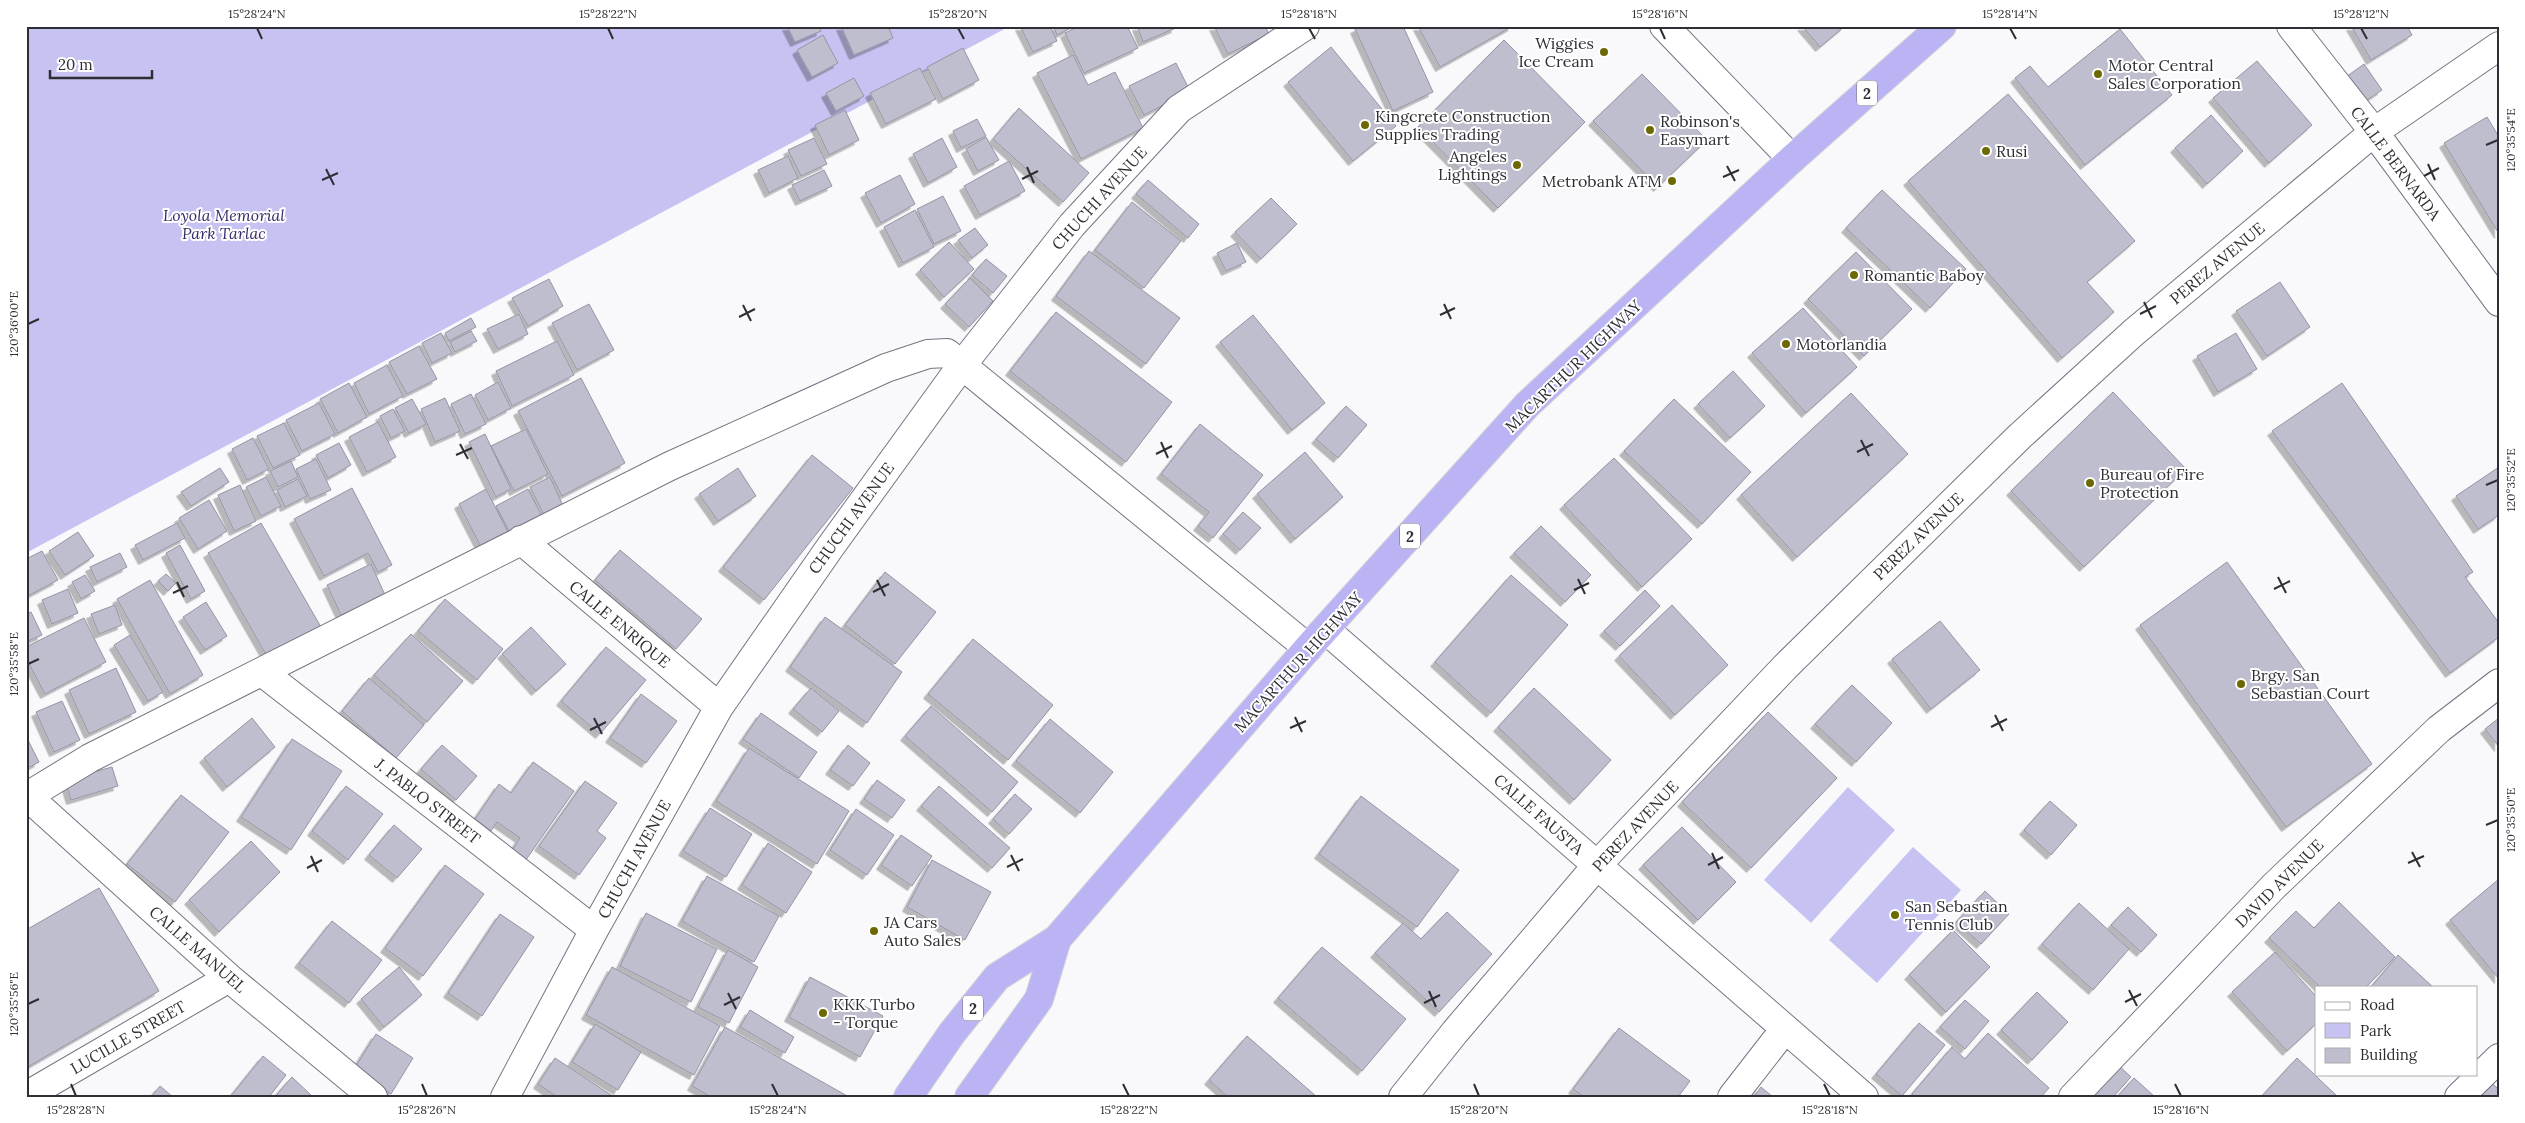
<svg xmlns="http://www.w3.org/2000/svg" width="2525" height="1123" font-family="Lora,serif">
<defs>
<filter id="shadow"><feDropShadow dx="-4.5" dy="4.5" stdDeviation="0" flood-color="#0004"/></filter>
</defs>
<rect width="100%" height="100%" fill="#f9f9fc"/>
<!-- green -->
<path fill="#c6c3f2" d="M26,26H1010L26,553Z
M1848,787L1895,830L1811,923L1764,880Z
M1913,847L1961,890L1877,983L1829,940Z"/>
<!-- building -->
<path fill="#bfbece" stroke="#9594a3" filter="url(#shadow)" d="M787,26H819L821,31L795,42Z
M841,26H888L893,38L854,55Z
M1020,26H1050L1057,41L1033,52Z
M1053,26H1070L1071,28L1057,35Z
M1079,26H1127L1138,48L1084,73L1065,33Z
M1137,26H1175L1176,28L1143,42Z
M1214,26H1265L1269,34L1228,54Z
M1361,26H1403L1433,92L1393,111L1355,29Z
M1418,26H1513L1440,67Z
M1802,26H1845L1820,47Z
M2351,26H2407L2412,35L2371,60Z
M2120,29L2172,95L2085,165L2015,78L2030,66L2048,87Z
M823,35L838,63L812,77L797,50Z
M1504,40L1585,122L1498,208L1418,127Z
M1331,47L1396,126L1353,161L1288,82Z
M963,48L979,80L943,99L927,67Z
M1073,55L1088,85L1115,72L1143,128L1081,159L1037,73Z
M2257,61L2312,125L2269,163L2213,98Z
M1176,63L1190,91L1144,115L1129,86Z
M2364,64L2382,90L2364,102L2346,77Z
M920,68L936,99L886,124L870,93Z
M1642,74L1707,140L1658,187L1593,121Z
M854,78L864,96L836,111L826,93Z
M2008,94L2135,241L2087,282L2114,312L2062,358L1908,181Z
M1019,108L1089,173L1063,202L993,139Z
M845,110L859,140L829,155L815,125Z
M2211,115L2243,151L2207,184L2175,148Z
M2487,117L2499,137V234L2444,143Z
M977,119L986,136L961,148L953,131Z
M986,137L999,160L978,171L966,149Z
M814,138L827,164L801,176L788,150Z
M942,138L957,167L928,183L913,154Z
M788,156L798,178L769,193L758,170Z
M1009,161L1025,191L980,215L964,186Z
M824,170L832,186L800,201L792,185Z
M900,175L915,204L881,223L865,193Z
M1148,180L1199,224L1188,238L1136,194Z
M1882,190L1966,269L1930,308L1846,228Z
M943,196L961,231L934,244L917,209Z
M1271,198L1297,224L1261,259L1235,232Z
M1132,202L1181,241L1144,288L1095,250Z
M915,210L934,247L903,263L884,227Z
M975,228L988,245L972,258L958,240Z
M949,242L974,269L944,297L920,270Z
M1237,243L1246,262L1226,271L1217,253Z
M1089,251L1180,318L1146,364L1056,296Z
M1856,252L1912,309L1864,356L1808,299Z
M986,259L1007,276L993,293L972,275Z
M970,278L993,301L969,327L945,304Z
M549,279L563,306L528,326L512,298Z
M2280,282L2310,327L2267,356L2236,311Z
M589,304L614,350L577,370L552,323Z
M1803,308L1857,367L1806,413L1752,353Z
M1056,312L1172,402L1126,462L1010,371Z
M519,314L528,334L498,349L487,329Z
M1253,315L1325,403L1292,430L1220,342Z
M471,318L476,327L449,341L445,333Z
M471,331L477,341L455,352L450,342Z
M441,333L452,353L432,363L422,343Z
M2236,333L2257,369L2218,392L2197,356Z
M557,341L574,375L512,406L496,371Z
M419,346L437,379L407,394L389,362Z
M387,365L403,396L369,414L354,383Z
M1733,371L1765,406L1730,438L1698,404Z
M581,378L625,463L562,496L518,411Z
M498,382L511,408L488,420L475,395Z
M349,383L367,417L338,433L320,399Z
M2342,383L2473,572L2465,577L2499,623V637L2450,673L2272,431Z
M2113,392L2186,469L2084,567L2011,491Z
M1851,393L1908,454L1797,557L1741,495Z
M471,394L486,424L465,434L451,404Z
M445,398L460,431L435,442L421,409Z
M412,399L426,424L409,433L395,408Z
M1674,399L1751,472L1702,524L1624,451Z
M319,403L335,434L302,451L286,420Z
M1346,406L1367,425L1338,458L1316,439Z
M393,409L405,431L391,438L380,416Z
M378,422L396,457L367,472L349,437Z
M284,423L300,455L273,468L257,436Z
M1200,424L1263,475L1213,538L1198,526L1209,512L1161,474Z
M526,429L548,474L514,491L491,446Z
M485,434L511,489L496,497L469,442Z
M253,438L269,469L247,480L232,449Z
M339,443L351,465L328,478L316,455Z
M1305,452L1343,497L1295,539L1257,494Z
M812,455L853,488L764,600L723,567Z
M1614,458L1692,539L1642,587L1564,505Z
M316,459L331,490L310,499L296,469Z
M291,461L298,477L278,487L270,471Z
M2499,467V515L2478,529L2456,496Z
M220,468L229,482L191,506L181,492Z
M738,468L756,496L718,521L699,494Z
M266,477L281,506L261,516L246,487Z
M550,477L565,510L546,519L530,487Z
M298,479L307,496L285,507L277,490Z
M240,485L256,521L234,531L218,495Z
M352,488L392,565L378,572L368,553L324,576L294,519Z
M486,489L508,532L481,547L459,504Z
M528,489L543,518L511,535L496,506Z
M209,500L227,531L198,549L179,518Z
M1243,512L1261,528L1240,550L1223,534Z
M177,523L185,538L143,560L135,545Z
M261,523L321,627L268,658L208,553Z
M1541,526L1591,575L1565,602L1514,553Z
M78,532L94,556L65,575L49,551Z
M180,545L205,591L191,599L166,553Z
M620,550L702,619L676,649L595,580Z
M42,551L58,580L26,597V559Z
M120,553L127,567L97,582L90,567Z
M2227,562L2372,764L2286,827L2140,625Z
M371,564L385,595L341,615L327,585Z
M885,572L936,612L895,664L845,625Z
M166,574L176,583L168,591L158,581Z
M85,575L95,591L81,599L72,582Z
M1511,575L1568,625L1491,713L1435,662Z
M150,580L203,675L170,694L117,599Z
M68,589L78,613L52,624L42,600Z
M1645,590L1660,606L1620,646L1604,631Z
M445,599L503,649L477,680L418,631Z
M206,602L227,636L205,650L183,617Z
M115,605L122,625L99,634L91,614Z
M1672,605L1728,665L1675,715L1619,656Z
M31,612L42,635L26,642V614Z
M825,617L902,672L867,723L790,667Z
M84,618L106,662L45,694L26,658V647Z
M1940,621L1980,670L1931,709L1892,659Z
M531,627L566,664L536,691L502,654Z
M411,634L463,681L427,722L374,675Z
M130,635L163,692L148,701L114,645Z
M973,639L1053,705L1008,760L928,694Z
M606,647L646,680L600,734L561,701Z
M116,668L136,712L89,734L69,690Z
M369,678L424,725L396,758L342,711Z
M1852,685L1892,723L1856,762L1815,724Z
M811,688L839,711L822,732L793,709Z
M1534,688L1611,760L1574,800L1498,727Z
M641,694L677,721L646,763L610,738Z
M62,701L80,740L54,752L36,712Z
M931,706L1018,782L992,812L905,736Z
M1768,712L1837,778L1751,868L1682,802Z
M761,713L817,752L799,778L743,739Z
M252,718L275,747L227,787L204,758Z
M2499,718V747L2485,729Z
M1050,719L1113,772L1080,813L1016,761Z
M26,736L39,762L26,769Z
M292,739L342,771L291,850L241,817Z
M442,745L477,776L456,800L421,769Z
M848,745L870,763L853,786L830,770Z
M749,748L849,811L817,864L716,801Z
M533,762L574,791L523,864L509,855L520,838L497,822L491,831L475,819L499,784L511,793Z
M112,767L118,786L71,800L65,780Z
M877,780L905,800L892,818L864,799Z
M585,781L617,803L597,831L606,838L579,875L539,846Z
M346,786L383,814L348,860L312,831Z
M939,786L1010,848L992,868L921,806Z
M1015,794L1032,809L1009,834L993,819Z
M181,795L229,832L175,902L127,864Z
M1361,796L1459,870L1417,927L1319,854Z
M2050,801L2077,825L2051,855L2024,830Z
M710,808L752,834L726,877L683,851Z
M856,809L894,835L867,875L830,850Z
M394,825L422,849L397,878L369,855Z
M1682,827L1736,882L1698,920L1643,865Z
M901,835L932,856L912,886L881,865Z
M251,841L280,872L219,932L189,900Z
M768,843L812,872L786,913L742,885Z
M932,860L991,892L965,940L907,907Z
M445,865L484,894L423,976L385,948Z
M707,876L779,916L754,962L682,921Z
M2499,879V979L2450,920Z
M99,888L159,991L26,1068V930Z
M1985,891L2009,914L1981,944L1956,922Z
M2339,902L2395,957L2366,987H2320L2269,938L2296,911L2314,928Z
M2079,903L2129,949L2093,990L2042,944Z
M2128,907L2157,935L2141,952L2111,925Z
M1447,912L1492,954L1439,1012L1375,953L1403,923L1421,939Z
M646,913L717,949L691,1002L620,966Z
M500,914L534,937L482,1016L448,993Z
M332,921L382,960L349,1003L299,963Z
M1953,930L1990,967L1946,1012L1909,975Z
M1322,947L1406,1019L1362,1071L1278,998Z
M728,950L758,967L729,1023L698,1007Z
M2275,952L2316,996V1024L2287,1051L2232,992Z
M2398,955L2433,987H2371Z
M399,967L422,995L384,1027L361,999Z
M612,967L720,1026L694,1075L586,1015Z
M810,977L883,1016L860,1057L789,1017Z
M2037,992L2068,1022L2032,1060L2001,1030Z
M1965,1000L1989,1021L1965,1049L1940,1027Z
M750,1010L794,1037L785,1053L740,1027Z
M1919,1023L1945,1045L1902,1096L1876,1074Z
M595,1024L641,1052L618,1090L572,1062Z
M725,1027L849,1097H711L692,1086Z
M1619,1028L1690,1081L1678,1097H1584L1573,1089Z
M1988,1033L2049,1088L2041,1097H1915L1912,1094L1952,1047L1965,1059Z
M376,1034L413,1058L391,1094L354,1069Z
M1247,1036L1317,1097H1228L1209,1080Z
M263,1056L286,1075L269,1097H230Z
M555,1058L614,1097H557L538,1084Z
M2297,1058L2338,1097H2261Z
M2116,1063L2131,1077L2113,1097H2086Z
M292,1077L313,1097H280L277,1094Z
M2134,1078L2155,1097H2117Z
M2493,1084L2499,1090V1097H2480Z
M160,1086L173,1097H151Z
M1761,1087L1773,1097H1754Z"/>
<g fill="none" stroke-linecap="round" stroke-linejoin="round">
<defs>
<path id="minor" d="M2291,26L2374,132L2499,302
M521,540L719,707
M1326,630L1864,1097
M262,672L594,930
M26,797L90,758L670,466L886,368L928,354L947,353L1308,648
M28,797L229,978L373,1097
M26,1096L229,978
M505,1097L594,930L719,707L831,546L962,365L1072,225L1179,109L1305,26
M1403,1097L1455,1032L1598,864L1785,667L2019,437L2133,333L2374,132L2499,46
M1732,1097L1784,1030
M2073,1097L2274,886L2439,729L2499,683
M2459,1097L2499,1058"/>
<path id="tertiary" d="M1664,26L1792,159"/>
<path id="trunk" d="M908,1097L952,1033L997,977L1057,939L1308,648L1527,405L1792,159L1942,26
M969,1097L1039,999L1057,939"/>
</defs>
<!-- minor casing -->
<use href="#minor" stroke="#757482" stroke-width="30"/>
<!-- tertiary casing -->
<use href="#tertiary" stroke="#757482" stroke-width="30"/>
<!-- trunk casing -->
<use href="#trunk" stroke="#d5d5d6" stroke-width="30"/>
<!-- minor -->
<use href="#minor" stroke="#fff" stroke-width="28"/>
<!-- tertiary -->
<use href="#tertiary" stroke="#fff" stroke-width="28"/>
<!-- trunk -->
<use href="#trunk" stroke="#bab4f4" stroke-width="28"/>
</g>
<!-- ticks -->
<path fill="none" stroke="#2f2e34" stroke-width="2" d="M257,28L262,39M608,28L613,39M958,28L964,39M1309,28L1315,39M1660,28L1665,39M2010,28L2016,39M2361,28L2367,39M2486,145L2498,140M2428,164L2435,180M1727,166L1735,181M1027,167L1034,183M326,169L334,185M2424,176L2439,168M1723,177L1739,170M1022,179L1038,171M322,180L338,173M2144,302L2152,318M1444,304L1451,319M743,305L751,321M2140,314L2156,306M1440,315L1455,308M739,317L755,309M28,324L39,319M1861,440L1869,456M1161,442L1168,458M460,444L468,459M1857,452L1873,444M1156,454L1172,446M456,455L472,448M2486,485L2498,480M2278,577L2286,593M1578,579L1585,594M877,580L885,596M177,582L184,597M2274,589L2290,581M1574,590L1589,583M873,592L889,584M173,593L188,586M28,664L39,659M1995,715L2003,731M1295,717L1302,732M594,718L602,734M1991,727L2007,719M1290,728L1306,721M590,730L606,722M2486,825L2498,820M2412,852L2420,867M1712,853L1719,869M1011,855L1019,871M311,856L318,872M2408,863L2424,856M1708,865L1723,857M1007,867L1023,859M307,868L322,860M2129,990L2137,1006M1429,991L1436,1007M728,993L736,1009M2125,1002L2141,994M1424,1003L1440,995M28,1004L39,999M724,1005L740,997M71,1084L76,1096M422,1084L427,1096M772,1084L778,1096M1123,1084L1129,1096M1474,1084L1479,1096M1824,1084L1830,1096M2175,1084L2181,1096"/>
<!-- markers -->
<g fill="#6c6903" stroke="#fff" stroke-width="2">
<circle cx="1604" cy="52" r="5"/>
<circle cx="2098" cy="74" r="5"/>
<circle cx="1365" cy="125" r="5"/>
<circle cx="1650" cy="130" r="5"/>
<circle cx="1986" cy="151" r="5"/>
<circle cx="1517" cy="165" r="5"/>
<circle cx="1672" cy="181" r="5"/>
<circle cx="1854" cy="275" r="5"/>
<circle cx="1786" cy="344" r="5"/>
<circle cx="2090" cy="483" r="5"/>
<circle cx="2241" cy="684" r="5"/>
<circle cx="1895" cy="915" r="5"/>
<circle cx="874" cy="931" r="5"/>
<circle cx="823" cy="1013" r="5"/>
</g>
<g text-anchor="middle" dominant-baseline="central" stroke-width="4" stroke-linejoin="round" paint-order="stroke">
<!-- shield labels -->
<g fill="#fff" stroke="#6d6d71" stroke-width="1">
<rect x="1857" y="80.5" width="20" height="25" rx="4"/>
<rect x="1400" y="523.5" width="20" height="25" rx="4"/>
<rect x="963" y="995.5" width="20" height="25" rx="4"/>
</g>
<g font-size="15" font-weight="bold" fill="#2f2e34">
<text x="1867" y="93">2</text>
<text x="1410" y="536">2</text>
<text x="973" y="1008">2</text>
</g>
<!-- poi labels -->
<g font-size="16" fill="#2f2e34" stroke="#fff" text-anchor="start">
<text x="1594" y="43" text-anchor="end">Wiggies<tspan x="1594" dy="18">Ice Cream</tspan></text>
<text x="2108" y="65">Motor Central<tspan x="2108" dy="18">Sales Corporation</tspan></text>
<text x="1375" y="116">Kingcrete Construction<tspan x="1375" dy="18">Supplies Trading</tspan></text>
<text x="1660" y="121">Robinson's<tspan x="1660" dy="18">Easymart</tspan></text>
<text x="1996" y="151">Rusi</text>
<text x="1507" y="156" text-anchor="end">Angeles<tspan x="1507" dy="18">Lightings</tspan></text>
<text x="1662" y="181" text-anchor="end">Metrobank ATM</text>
<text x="1864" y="275">Romantic Baboy</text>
<text x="1796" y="344">Motorlandia</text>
<text x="2100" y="474">Bureau of Fire<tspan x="2100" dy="18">Protection</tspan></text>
<text x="2251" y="675">Brgy. San<tspan x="2251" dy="18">Sebastian Court</tspan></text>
<text x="1905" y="906">San Sebastian<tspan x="1905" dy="18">Tennis Club</tspan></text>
<text x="884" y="922">JA Cars<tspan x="884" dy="18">Auto Sales</tspan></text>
<text x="833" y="1004">KKK Turbo<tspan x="833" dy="18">- Torque</tspan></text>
</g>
<!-- street labels -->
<g font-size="16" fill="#2f2e34" stroke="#fff">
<text transform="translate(2396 163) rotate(53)">CALLE BERNARDA</text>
<text transform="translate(1099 198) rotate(-48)">CHUCHI AVENUE</text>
<text transform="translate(2217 263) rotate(-40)">PEREZ AVENUE</text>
<text transform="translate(1573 366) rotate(-44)">MACARTHUR HIGHWAY</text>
<text transform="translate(851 518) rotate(-54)">CHUCHI AVENUE</text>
<text transform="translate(1918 536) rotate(-44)">PEREZ AVENUE</text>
<text transform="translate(620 624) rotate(40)">CALLE ENRIQUE</text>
<text transform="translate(1298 662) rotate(-48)">MACARTHUR HIGHWAY</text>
<text transform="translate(428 801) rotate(38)">J. PABLO STREET</text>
<text transform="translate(1539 814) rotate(41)">CALLE FAUSTA</text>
<text transform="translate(1635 826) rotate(-47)">PEREZ AVENUE</text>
<text transform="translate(634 859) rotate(-61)">CHUCHI AVENUE</text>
<text transform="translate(2279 883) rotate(-45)">DAVID AVENUE</text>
<text transform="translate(198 949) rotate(41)">CALLE MANUEL</text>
<text transform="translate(128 1037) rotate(-30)">LUCILLE STREET</text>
</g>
<!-- park labels -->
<g font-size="16" font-style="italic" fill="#362a6a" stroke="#fff">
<text x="224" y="215">Loyola Memorial<tspan x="224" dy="18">Park Tarlac</tspan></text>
</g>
</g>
<!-- border -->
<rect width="2525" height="1123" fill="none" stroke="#ffffff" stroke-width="55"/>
<!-- legend -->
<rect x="2315" y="986" width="162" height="90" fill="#ffffff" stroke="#acabae"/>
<rect x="2325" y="1002" width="25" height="8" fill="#ffffff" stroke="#acabae"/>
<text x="2360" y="1010" font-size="15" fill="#2f2e34">Road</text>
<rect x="2325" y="1023" width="25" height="15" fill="#c6c3f2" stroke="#acabae"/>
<text x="2360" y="1036" font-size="15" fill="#2f2e34">Park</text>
<rect x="2325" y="1048" width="25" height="15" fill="#bfbece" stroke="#acabae"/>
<text x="2360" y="1060" font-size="15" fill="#2f2e34">Building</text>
<!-- scale -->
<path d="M50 70v8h102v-8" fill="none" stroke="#2f2e34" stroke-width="2.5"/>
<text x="58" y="70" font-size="15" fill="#2f2e34" stroke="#ffffff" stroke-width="4" paint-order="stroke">20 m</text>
<rect x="28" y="28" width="2470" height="1068" fill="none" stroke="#2f2e34" stroke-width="2"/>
<g font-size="12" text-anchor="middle" fill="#2f2e34">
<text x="257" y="18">15°28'24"N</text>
<text x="608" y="18">15°28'22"N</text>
<text x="958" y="18">15°28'20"N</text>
<text x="1309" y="18">15°28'18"N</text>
<text x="1660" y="18">15°28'16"N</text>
<text x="2010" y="18">15°28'14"N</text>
<text x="2361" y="18">15°28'12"N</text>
<text transform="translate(2511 140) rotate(-90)" y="4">120°35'54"E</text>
<text transform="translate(14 324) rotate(-90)" y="4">120°36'00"E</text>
<text transform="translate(2511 480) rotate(-90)" y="4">120°35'52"E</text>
<text transform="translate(14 664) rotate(-90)" y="4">120°35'58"E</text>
<text transform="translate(2511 820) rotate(-90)" y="4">120°35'50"E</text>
<text transform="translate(14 1004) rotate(-90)" y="4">120°35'56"E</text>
<text x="76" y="1114">15°28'28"N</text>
<text x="427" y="1114">15°28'26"N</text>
<text x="778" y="1114">15°28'24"N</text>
<text x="1129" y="1114">15°28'22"N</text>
<text x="1479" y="1114">15°28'20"N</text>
<text x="1830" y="1114">15°28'18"N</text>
<text x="2181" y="1114">15°28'16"N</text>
</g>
</svg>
